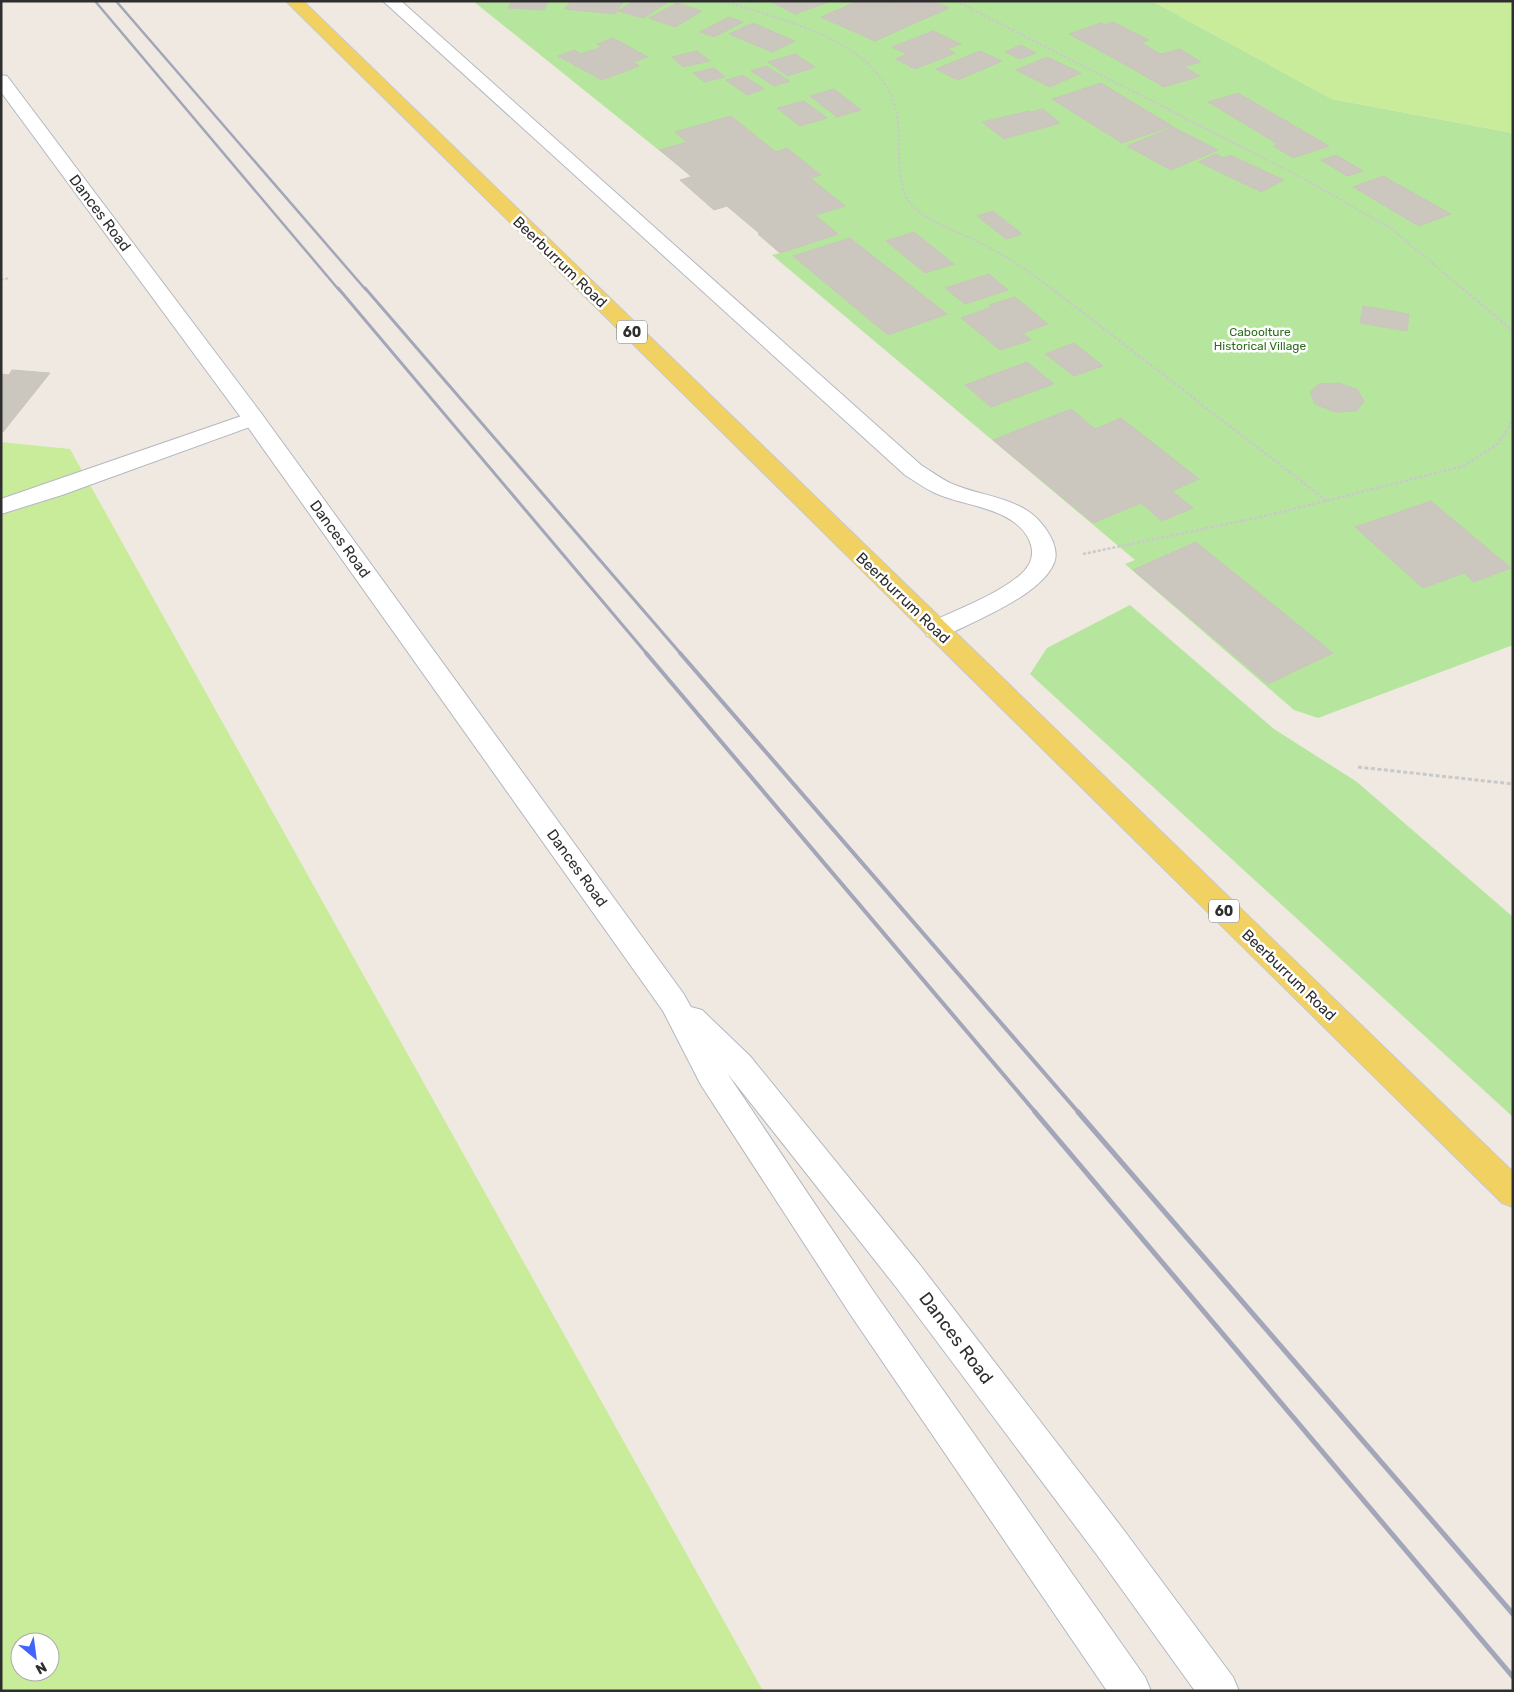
<svg xmlns="http://www.w3.org/2000/svg" width="1514" height="1692" font-family="Rubik,sans-serif">
<rect width="100%" height="100%" fill="#efe9e1"/>
<!-- green -->
<path fill="#b6e59e" d="M473,1H1152L1332,99L1513,133V645L1318,718L1294,710L1125,564L1135,560L772,255L780,253L758,234L762,232L759,233L727,206L714,210L680,180L691,176Z
M1130,605L1274,729L1357,782L1513,917V1117L1030,674L1047,648Z"/>
<!-- pitch -->
<path fill="#c9ec9a" fill-rule="evenodd" d="M1152,1H1513V133L1332,99Z
M1,442L70,449L763,1691H1ZM20,1642H50V1672H20Z"/>
<!-- building -->
<path fill="#cbc7bf" stroke="#cbc5ba" d="M512,1H549L544,10L508,8Z
M571,1H624L615,14L565,9Z
M633,1H670L643,18L618,11Z
M770,1H831L795,14Z
M858,1H887L926,18L875,41L821,17Z
M887,1H892L929,17L926,18Z
M892,1H933L949,8L929,17Z
M677,3L702,11L675,27L649,18Z
M729,17L743,22L714,37L700,32Z
M1113,22L1149,40L1106,54L1069,34L1101,23L1105,25Z
M753,23L795,41L772,52L729,34Z
M933,31L961,44L947,49L955,53L915,69L896,59L907,54L892,47Z
M613,38L648,57L633,62L639,66L602,80L558,56L574,50L581,54L602,47L597,44Z
M1140,42L1159,53L1124,64L1106,54Z
M1021,45L1036,53L1020,59L1005,52Z
M1180,49L1201,62L1183,67L1161,54Z
M697,51L710,61L683,67L672,57Z
M980,51L1002,61L958,80L936,69Z
M1159,53L1161,54L1200,76L1164,87L1124,64Z
M795,54L815,67L788,76L768,62Z
M1047,57L1081,73L1050,87L1016,70Z
M766,66L790,81L774,86L751,71Z
M714,68L725,77L704,82L693,73Z
M743,75L764,89L747,95L726,80Z
M1101,83L1172,126L1122,143L1052,99Z
M834,89L861,110L837,117L810,96Z
M1238,93L1329,146L1293,158L1273,146L1278,144L1208,102Z
M804,101L827,118L800,126L777,108Z
M1043,109L1060,123L1004,139L982,122L1029,111L1031,112Z
M731,116L776,152L787,148L821,175L810,178L845,206L759,233L727,206L714,210L680,180L692,177L660,150L687,142L675,132Z
M1173,127L1218,150L1171,170L1127,146Z
M1215,154L1224,158L1230,155L1284,180L1261,192L1199,162Z
M1336,155L1363,171L1347,176L1321,160Z
M1383,176L1451,214L1419,226L1353,187Z
M993,211L1022,234L1006,239L977,216Z
M815,215L838,234L780,253L758,234Z
M914,232L954,264L925,273L886,241Z
M850,238L947,314L888,335L793,256Z
M989,274L1008,290L965,304L945,288Z
M1015,297L1048,324L1023,333L1031,340L1000,350L961,318L992,307L989,305Z
M1363,306L1409,314L1407,331L1360,323Z
M1074,343L1103,366L1074,376L1045,354Z
M1027,362L1054,384L991,407L965,385Z
M12,370L50,373L3,432H1V374L9,375Z
M1339,383L1358,390L1364,402L1356,411L1335,412L1315,404L1310,392L1319,384Z
M1071,409L1095,429L1121,418L1199,479L1172,491L1193,508L1162,521L1141,503L1093,523L993,440Z
M1431,501L1511,568L1474,582L1464,573L1423,588L1355,527Z
M1196,542L1333,653L1268,684L1133,570Z"/>
<g fill="none" stroke-linecap="round" stroke-linejoin="round">
<defs>
<path id="service" d="M383,1H401L921,465C931,471 940,478 950,483C972,493 997,495 1019,506C1032,512 1042,522 1049,534C1054,542 1058,554 1054,563C1041,595 975,621 945,636L936,638L927,636L924,630L927,624C957,609 993,597 1019,576C1045,555 1028,528 1004,516C982,505 957,503 935,493C924,488 915,481 905,475Z
M253,412L261,413L264,418L261,423L62,495L1,514V499Z"/>
<path id="minor" d="M1,75L7,76L261,413L683,993L691,1007L702,1010L750,1056L920,1265L1123,1529L1233,1677L1239,1691H1195L1097,1555L896,1287L727,1073L874,1292L1145,1677L1151,1691H1107L850,1314L701,1085L663,1011L245,423L1,92Z"/>
<path id="primary" d="M286,1H303L1513,1172V1207L1502,1203Z"/>
</defs>
<!-- service casing -->
<use href="#service" stroke="#b4b7c1" stroke-width="2"/>
<!-- minor casing -->
<use href="#minor" stroke="#b4b7c1" stroke-width="2"/>
<!-- primary casing -->
<use href="#primary" stroke="#c9c9c9" stroke-width="2"/>
<!-- path-far2 -->
<path stroke="#c9c9c9" stroke-width="2" stroke-dasharray="2.5 2" stroke-linecap="butt" d="M723,1C787,22 894,43 898,126C900,148 896,186 911,204C926,222 962,233 983,244C1008,257 1030,272 1053,290
M956,1L1308,181L1392,229L1464,290
M1,280L9,278"/>
<!-- path-far1 -->
<path stroke="#c9c9c9" stroke-width="2.5" stroke-dasharray="3 2" stroke-linecap="butt" d="M1051,288L1327,501
M1462,288L1513,331
M1,303V305
M1083,554L1274,514L1464,466L1499,443L1513,420"/>
<!-- path -->
<path stroke="#c9c9c9" stroke-width="3" stroke-dasharray="4 2.5" stroke-linecap="butt" d="M1358,767L1513,784"/>
<!-- service -->
<use href="#service" fill="#fff" fill-rule="evenodd"/>
<!-- minor -->
<use href="#minor" fill="#fff" fill-rule="evenodd"/>
<!-- primary -->
<use href="#primary" fill="#f2d163" fill-rule="evenodd"/>
<!-- rail-far3 -->
<path stroke="#a3a6b8" stroke-width="2.5" d="M95,1L339,290
M116,1L366,290"/>
<!-- rail-far2 -->
<path stroke="#a3a6b8" stroke-width="3" d="M338,288L647,654
M365,288L681,654"/>
<!-- rail-far1 -->
<path stroke="#a3a6b8" stroke-width="4" d="M646,653L1036,1113
M680,653L1079,1113"/>
<!-- rail -->
<path stroke="#a3a6b8" stroke-width="5" d="M1035,1112L1513,1677
M1078,1112L1513,1614"/>
</g>
<g text-anchor="middle" dominant-baseline="central" stroke-width="5" stroke-linejoin="round" paint-order="stroke">
<!-- far-park labels -->
<g font-size="12" fill="#2c6e1b" stroke="#fff">
<text x="1260" y="332">Caboolture<tspan x="1260" dy="14">Historical Village</tspan></text>
</g>
<!-- shield labels -->
<g fill="#fff" stroke="#6d6d6d" stroke-width="1">
<rect x="617" y="320.5" width="30" height="23" rx="4"/>
<rect x="1209" y="899.5" width="30" height="23" rx="4"/>
</g>
<g font-size="14" font-weight="bold" fill="#2e2e2e">
<text x="632" y="332">60</text>
<text x="1224" y="911">60</text>
</g>
<!-- street labels -->
<g font-size="15" fill="#2e2e2e" stroke="#fff">
<text transform="translate(100 213) rotate(53)">Dances Road</text>
<text transform="translate(560 262) rotate(44)">Beerburrum Road</text>
<text transform="translate(340 539) rotate(54)">Dances Road</text>
<text transform="translate(903 598) rotate(44)">Beerburrum Road</text>
<text transform="translate(577 868) rotate(54)">Dances Road</text>
<text transform="translate(1289 975) rotate(44)">Beerburrum Road</text>
</g>
<!-- near-street labels -->
<g font-size="18" fill="#2e2e2e" stroke="#fff">
<text transform="translate(956 1338) rotate(53)">Dances Road</text>
</g>
</g>
<!-- border -->
<rect width="1514" height="1692" fill="none" stroke="#2e2e2e" stroke-width="5"/>
<!-- north arrow -->
<g transform="translate(35 1657) rotate(151)"><circle r="24" fill="#ffffff" stroke="#ababab"/>
<path d="M0-4L9 19L0 12L-9 19Z" fill="#4264fb"/>
<text y="-8" font-size="14" font-weight="bold" text-anchor="middle" fill="#2e2e2e">N</text>
</g>
</svg>
